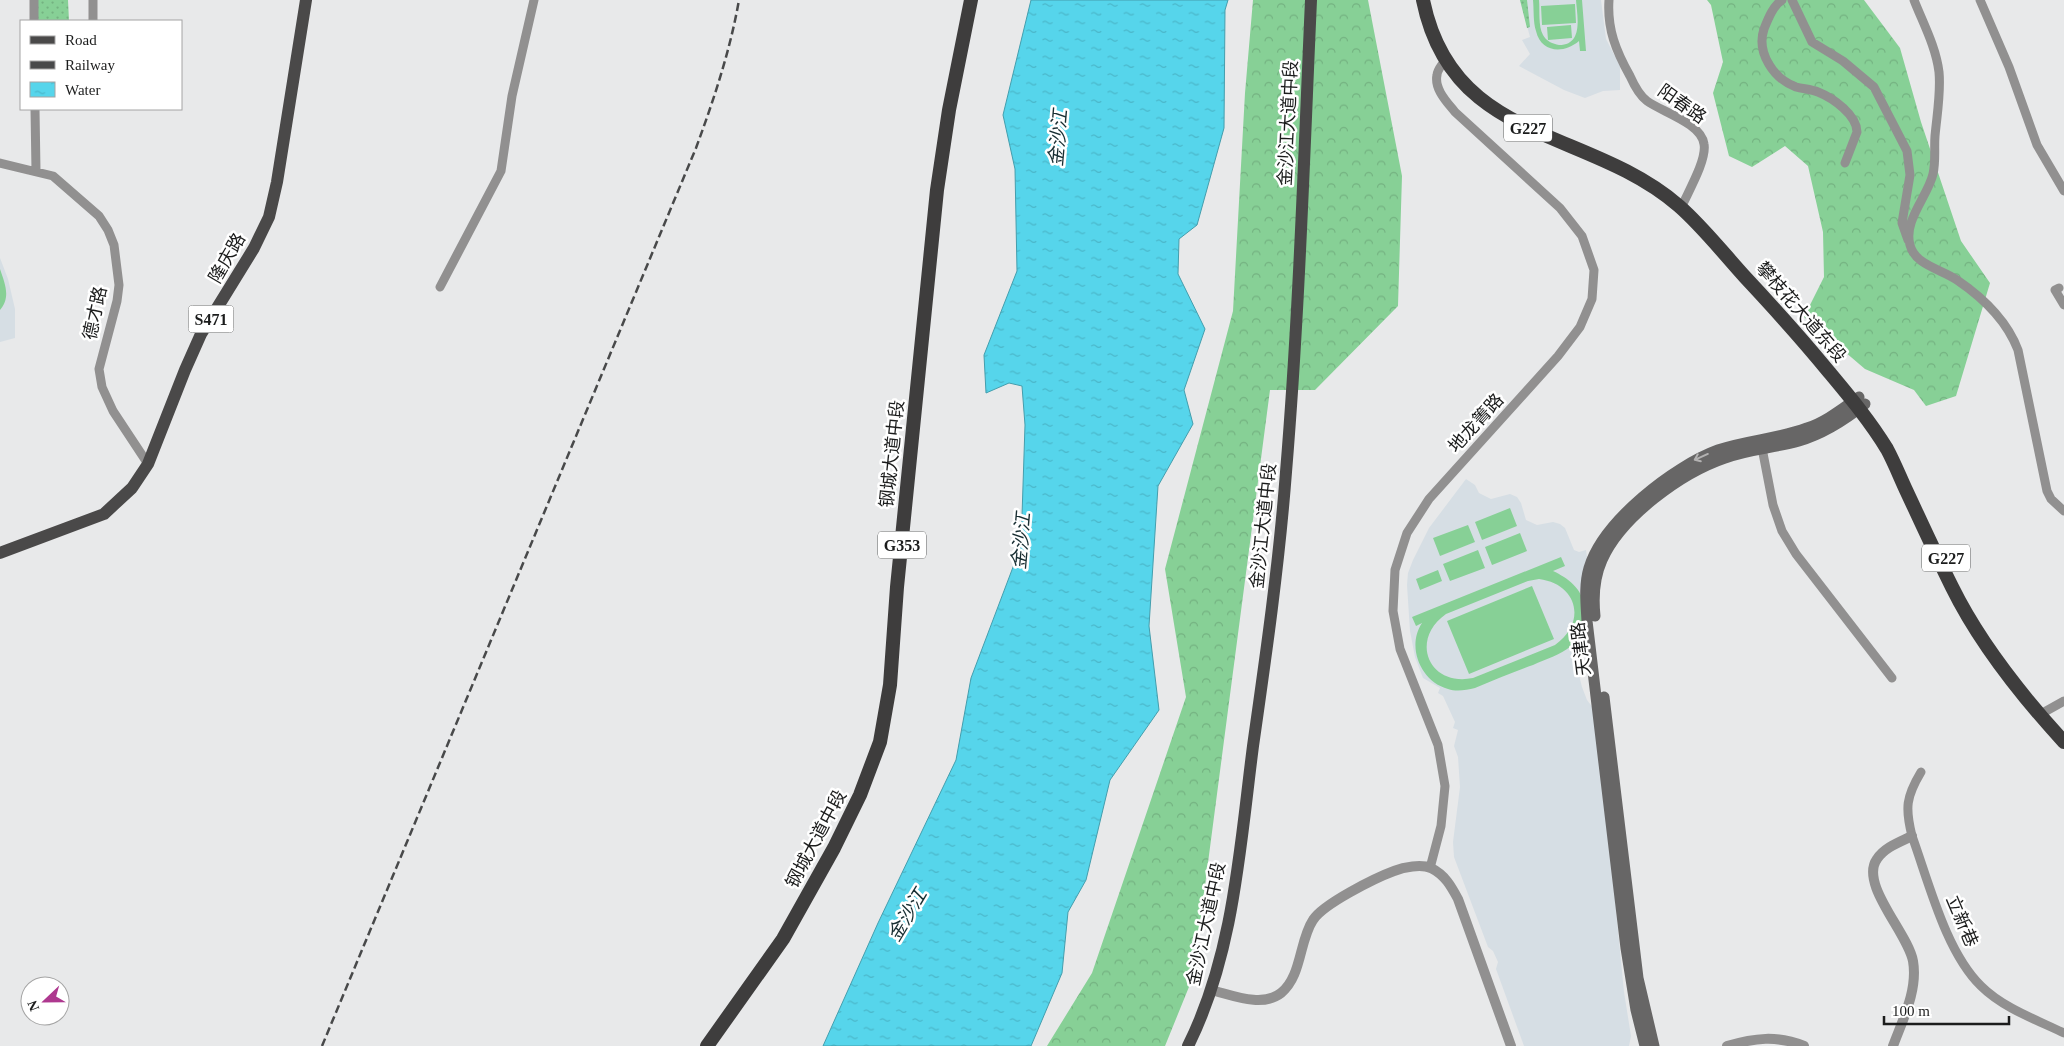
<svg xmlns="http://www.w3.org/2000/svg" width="2064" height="1046" font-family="'Times New Roman','Noto Sans SC',serif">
<defs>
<pattern id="forest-crowns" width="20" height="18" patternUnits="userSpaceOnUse" patternTransform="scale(1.25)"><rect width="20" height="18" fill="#87d096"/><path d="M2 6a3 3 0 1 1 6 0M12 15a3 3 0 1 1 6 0" fill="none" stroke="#74b281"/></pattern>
<pattern id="park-dots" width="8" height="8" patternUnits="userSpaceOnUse" patternTransform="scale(1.25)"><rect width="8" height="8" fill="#87d096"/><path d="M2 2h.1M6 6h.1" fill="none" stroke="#74b281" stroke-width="1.8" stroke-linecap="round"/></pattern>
<pattern id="water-ripples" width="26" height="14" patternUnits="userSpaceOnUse" patternTransform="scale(1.25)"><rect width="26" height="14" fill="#56d5eb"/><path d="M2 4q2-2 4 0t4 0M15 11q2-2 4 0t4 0" fill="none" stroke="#4ab6c9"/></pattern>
</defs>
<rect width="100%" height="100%" fill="#e8e9ea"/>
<!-- built -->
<path fill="#d6dee4" d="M1520,0H1601L1606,39L1620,66V90L1603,91L1585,98L1564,90L1519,66L1530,54L1522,40L1530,37Z
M0,258L8,279L15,309V338L0,342Z
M1466,479L1475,485L1479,493L1491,499L1510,494L1517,497L1521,503L1526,520L1537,525L1553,522L1560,524L1565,528L1574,550L1579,552L1586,550L1587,557L1583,572L1589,649L1574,655L1582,687L1587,700L1597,713L1624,992L1631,1036L1629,1046H1524L1496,969L1498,962L1493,951L1488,947L1454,857L1453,842L1460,787L1458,757L1454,746L1458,730L1453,728L1455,722L1443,696L1438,693L1440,688L1423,678L1415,657L1410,631L1407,585L1408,573L1413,560L1429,528Z"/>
<!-- forest -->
<path fill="url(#forest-crowns)" d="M1253,0H1368L1402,176L1398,306L1315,390H1270L1193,977L1165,1046H1047L1092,973L1186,697L1165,569L1233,311L1245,93Z
M1707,0H1864L1900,48L1921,122L1961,241L1990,283L1956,396L1926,406L1914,390L1865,369L1804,317L1824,277L1823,232L1808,166L1785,146L1752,167L1729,156L1713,93L1723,62L1711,5Z"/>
<!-- park -->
<path fill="url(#park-dots)" d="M36,0H68L69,21H36Z
M1520,0H1527L1530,27L1527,28Z"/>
<!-- pitch -->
<path fill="#87d096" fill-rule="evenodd" d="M1533,0H1539C1540,10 1538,26 1543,35C1546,41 1553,44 1559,45C1584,45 1577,15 1576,0H1582L1586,51H1580L1579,41C1564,54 1541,53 1536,31C1533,22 1534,10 1533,0Z
M1575,4L1576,23L1542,25L1541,6Z
M1571,25L1572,38L1548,40L1547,27Z
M0,269C5,284 11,297 0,310Z
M1510,508L1517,526L1482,540L1475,522Z
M1468,525L1475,542L1440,556L1433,538Z
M1520,533L1527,551L1492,565L1485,547Z
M1478,550L1485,568L1450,581L1443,564Z
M1561,557L1565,566L1553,571C1568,578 1583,589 1584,607C1585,621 1582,636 1571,646C1560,655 1546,659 1533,665C1513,672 1494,680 1475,688C1466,690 1457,692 1448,689C1421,682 1406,647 1422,623L1416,626L1412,617ZM1539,579C1578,584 1587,623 1555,645L1473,678C1429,687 1409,640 1446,614L1528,581Z
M1438,570L1442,581L1420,590L1416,579Z
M1532,586L1554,639L1469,674L1447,621Z"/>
<!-- water -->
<path fill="url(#water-ripples)" stroke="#449ead" d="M1031,0H1228L1225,10L1224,128L1197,225L1179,239L1178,274L1205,329L1184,390L1193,424L1158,486L1149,626L1159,710L1110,780L1086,880L1068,912L1062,973L1031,1046H823L878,923L956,760L971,678L1021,546L1025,425L1022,386L1009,383L986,393L984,355L1017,271L1015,169L1003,115Z"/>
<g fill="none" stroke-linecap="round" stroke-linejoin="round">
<!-- minor -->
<path stroke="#919090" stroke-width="9" d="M34,0V21
M93,0V21
M1609,0C1607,29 1616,51 1630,76C1634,85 1639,95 1647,101C1662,112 1701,123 1704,144C1707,160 1688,192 1681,208
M1782,0C1773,6 1768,19 1764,29C1756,53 1774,79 1796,87C1803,89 1811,89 1818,92C1833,98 1857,115 1857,132L1845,163
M1792,0L1812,42L1843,61L1874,87L1907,151L1910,175L1902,223L1908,240
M1914,0C1923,23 1936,47 1939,72C1941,93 1937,114 1935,136C1934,148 1936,161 1933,174C1928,196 1903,221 1910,245C1915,265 1941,269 1957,280C1982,297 2007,321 2018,350L2047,491L2051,499L2064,511
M1980,0L2009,67L2037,145L2064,191
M35,109L36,171
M0,163L53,176L99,216L108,230L114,245L119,285L117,301L99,369L102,387L113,411L148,464
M440,287L501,171L512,96L534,0
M2059,288L2055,290L2064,305
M1762,448L1773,505L1782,531L1796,554L1892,678
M2039,715L2064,701
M1921,772C1906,797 1905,808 1912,836C1929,883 1946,952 1981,986C2003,1008 2037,1020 2064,1033
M1430,868L1441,826L1445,786L1438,745L1400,649L1393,611L1395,570L1407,533L1429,499L1558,356L1580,327L1592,299L1594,270L1582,236L1560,208L1455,112C1447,102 1434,89 1437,75C1437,70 1442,65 1445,60"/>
<!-- tertiary -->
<path stroke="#919090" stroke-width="10" d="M1211,990C1232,995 1262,1008 1281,993C1302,976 1299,941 1313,920C1323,904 1375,878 1394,871C1404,867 1421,864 1431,868C1445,875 1451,886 1458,899L1511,1046
M1727,1046C1754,1038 1777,1035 1804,1046
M1893,1046C1903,1019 1918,990 1913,961C1908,933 1859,884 1877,859C1885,847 1900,842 1912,836"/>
<!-- secondary -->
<path stroke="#676666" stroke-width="11" d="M1595,616C1593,597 1594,578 1602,560C1621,517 1681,473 1725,458C1749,449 1774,448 1799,441C1823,434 1845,420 1865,404
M1604,697L1638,978L1654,1046
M1645,1046L1636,1010L1626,948L1587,621C1586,603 1584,585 1589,568C1603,521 1674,466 1718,450C1747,440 1778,439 1807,428C1826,422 1843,408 1859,397"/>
<!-- primary -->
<path stroke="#4a4949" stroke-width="12" d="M0,553L104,514L132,488L148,464L185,370L201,334L254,248L269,217L277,182L306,0
M1188,1046C1234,954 1240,846 1253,746C1266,655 1279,564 1286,472C1299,315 1304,157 1311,0"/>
<!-- trunk -->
<path stroke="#3e3d3d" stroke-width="14" d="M1423,0C1452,144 1588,127 1679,206C1703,227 1724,254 1745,277C1774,308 1802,339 1829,372C1849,396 1870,421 1887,449C1894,462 1900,477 1906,490C1921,522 1936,555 1952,587C1980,644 2021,695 2064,742
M707,1046L783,939L834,848L860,795L880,742L890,685L897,587L937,190L949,110L971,0"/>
<!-- rail -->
<path stroke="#48494a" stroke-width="2.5" stroke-dasharray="8 4" stroke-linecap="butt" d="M322,1046L696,148C714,99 730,51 739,0"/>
</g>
<!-- one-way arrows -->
<defs><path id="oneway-shaft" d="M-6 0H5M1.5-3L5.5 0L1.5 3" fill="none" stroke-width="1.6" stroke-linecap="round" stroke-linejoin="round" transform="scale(1.25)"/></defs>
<use stroke="#b3b2b2" href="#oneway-shaft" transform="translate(1701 457) rotate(156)"/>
<g text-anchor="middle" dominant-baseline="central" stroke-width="5" stroke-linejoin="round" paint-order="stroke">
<!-- shield labels -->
<g fill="#fff" stroke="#5f6060" stroke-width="1">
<rect x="1504" y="114.5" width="48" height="27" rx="4"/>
<rect x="188.5" y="305.5" width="45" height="27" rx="4"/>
<rect x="878" y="531.5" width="48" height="27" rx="4"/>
<rect x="1922" y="544.5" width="48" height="27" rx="4"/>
</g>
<g font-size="16" font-weight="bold" fill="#1b1c1c">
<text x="1528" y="128">G227</text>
<text x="211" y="319">S471</text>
<text x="902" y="545">G353</text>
<text x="1946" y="558">G227</text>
</g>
<!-- street labels -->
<g font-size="18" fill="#1b1c1c" stroke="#fff">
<text transform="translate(1682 104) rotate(35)">阳春路</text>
<text transform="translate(1288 123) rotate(-87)">金沙江大道中段</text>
<text transform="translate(227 258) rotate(-60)">隆庆路</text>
<text transform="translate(1801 312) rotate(49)">攀枝花大道东段</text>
<text transform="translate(95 313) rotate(-78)">德才路</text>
<text transform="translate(1476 423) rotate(-48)">地龙箐路</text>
<text transform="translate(892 454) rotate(-84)">钢城大道中段</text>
<text transform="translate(1263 526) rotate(-84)">金沙江大道中段</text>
<text transform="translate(1581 649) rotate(-97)">天津路</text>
<text transform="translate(816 839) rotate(-62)">钢城大道中段</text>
<text transform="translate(1962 921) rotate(67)">立新巷</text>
<text transform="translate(1206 924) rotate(-78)">金沙江大道中段</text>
</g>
<!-- water labels -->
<g font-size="19" font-style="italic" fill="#182e32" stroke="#fff">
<text transform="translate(1058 138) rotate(-85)">金沙江</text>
<text transform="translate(1021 541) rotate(-85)">金沙江</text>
<text transform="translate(907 915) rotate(-59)">金沙江</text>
</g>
</g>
<!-- legend -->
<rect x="20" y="20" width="162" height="90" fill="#ffffff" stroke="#a4a4a4"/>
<rect x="30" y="36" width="25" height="8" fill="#4a4949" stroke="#a4a4a4"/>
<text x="65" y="45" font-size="15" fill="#1b1c1c">Road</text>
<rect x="30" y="61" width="25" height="8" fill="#48494a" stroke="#a4a4a4"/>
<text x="65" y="70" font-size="15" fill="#1b1c1c">Railway</text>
<rect x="30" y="82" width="25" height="15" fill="url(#water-ripples)" stroke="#a4a4a4"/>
<text x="65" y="95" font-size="15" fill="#1b1c1c">Water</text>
<!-- north arrow -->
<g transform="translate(45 1001) rotate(248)"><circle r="24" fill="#ffffff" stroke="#a4a4a4"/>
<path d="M0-4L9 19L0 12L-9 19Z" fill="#ae388f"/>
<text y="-8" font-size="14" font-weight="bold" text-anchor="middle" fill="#1b1c1c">N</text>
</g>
<!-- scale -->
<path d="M1884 1016v8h125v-8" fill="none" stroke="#1b1c1c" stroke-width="2.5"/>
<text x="1892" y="1016" font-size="15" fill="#1b1c1c" stroke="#ffffff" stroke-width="4" paint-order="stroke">100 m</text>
</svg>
